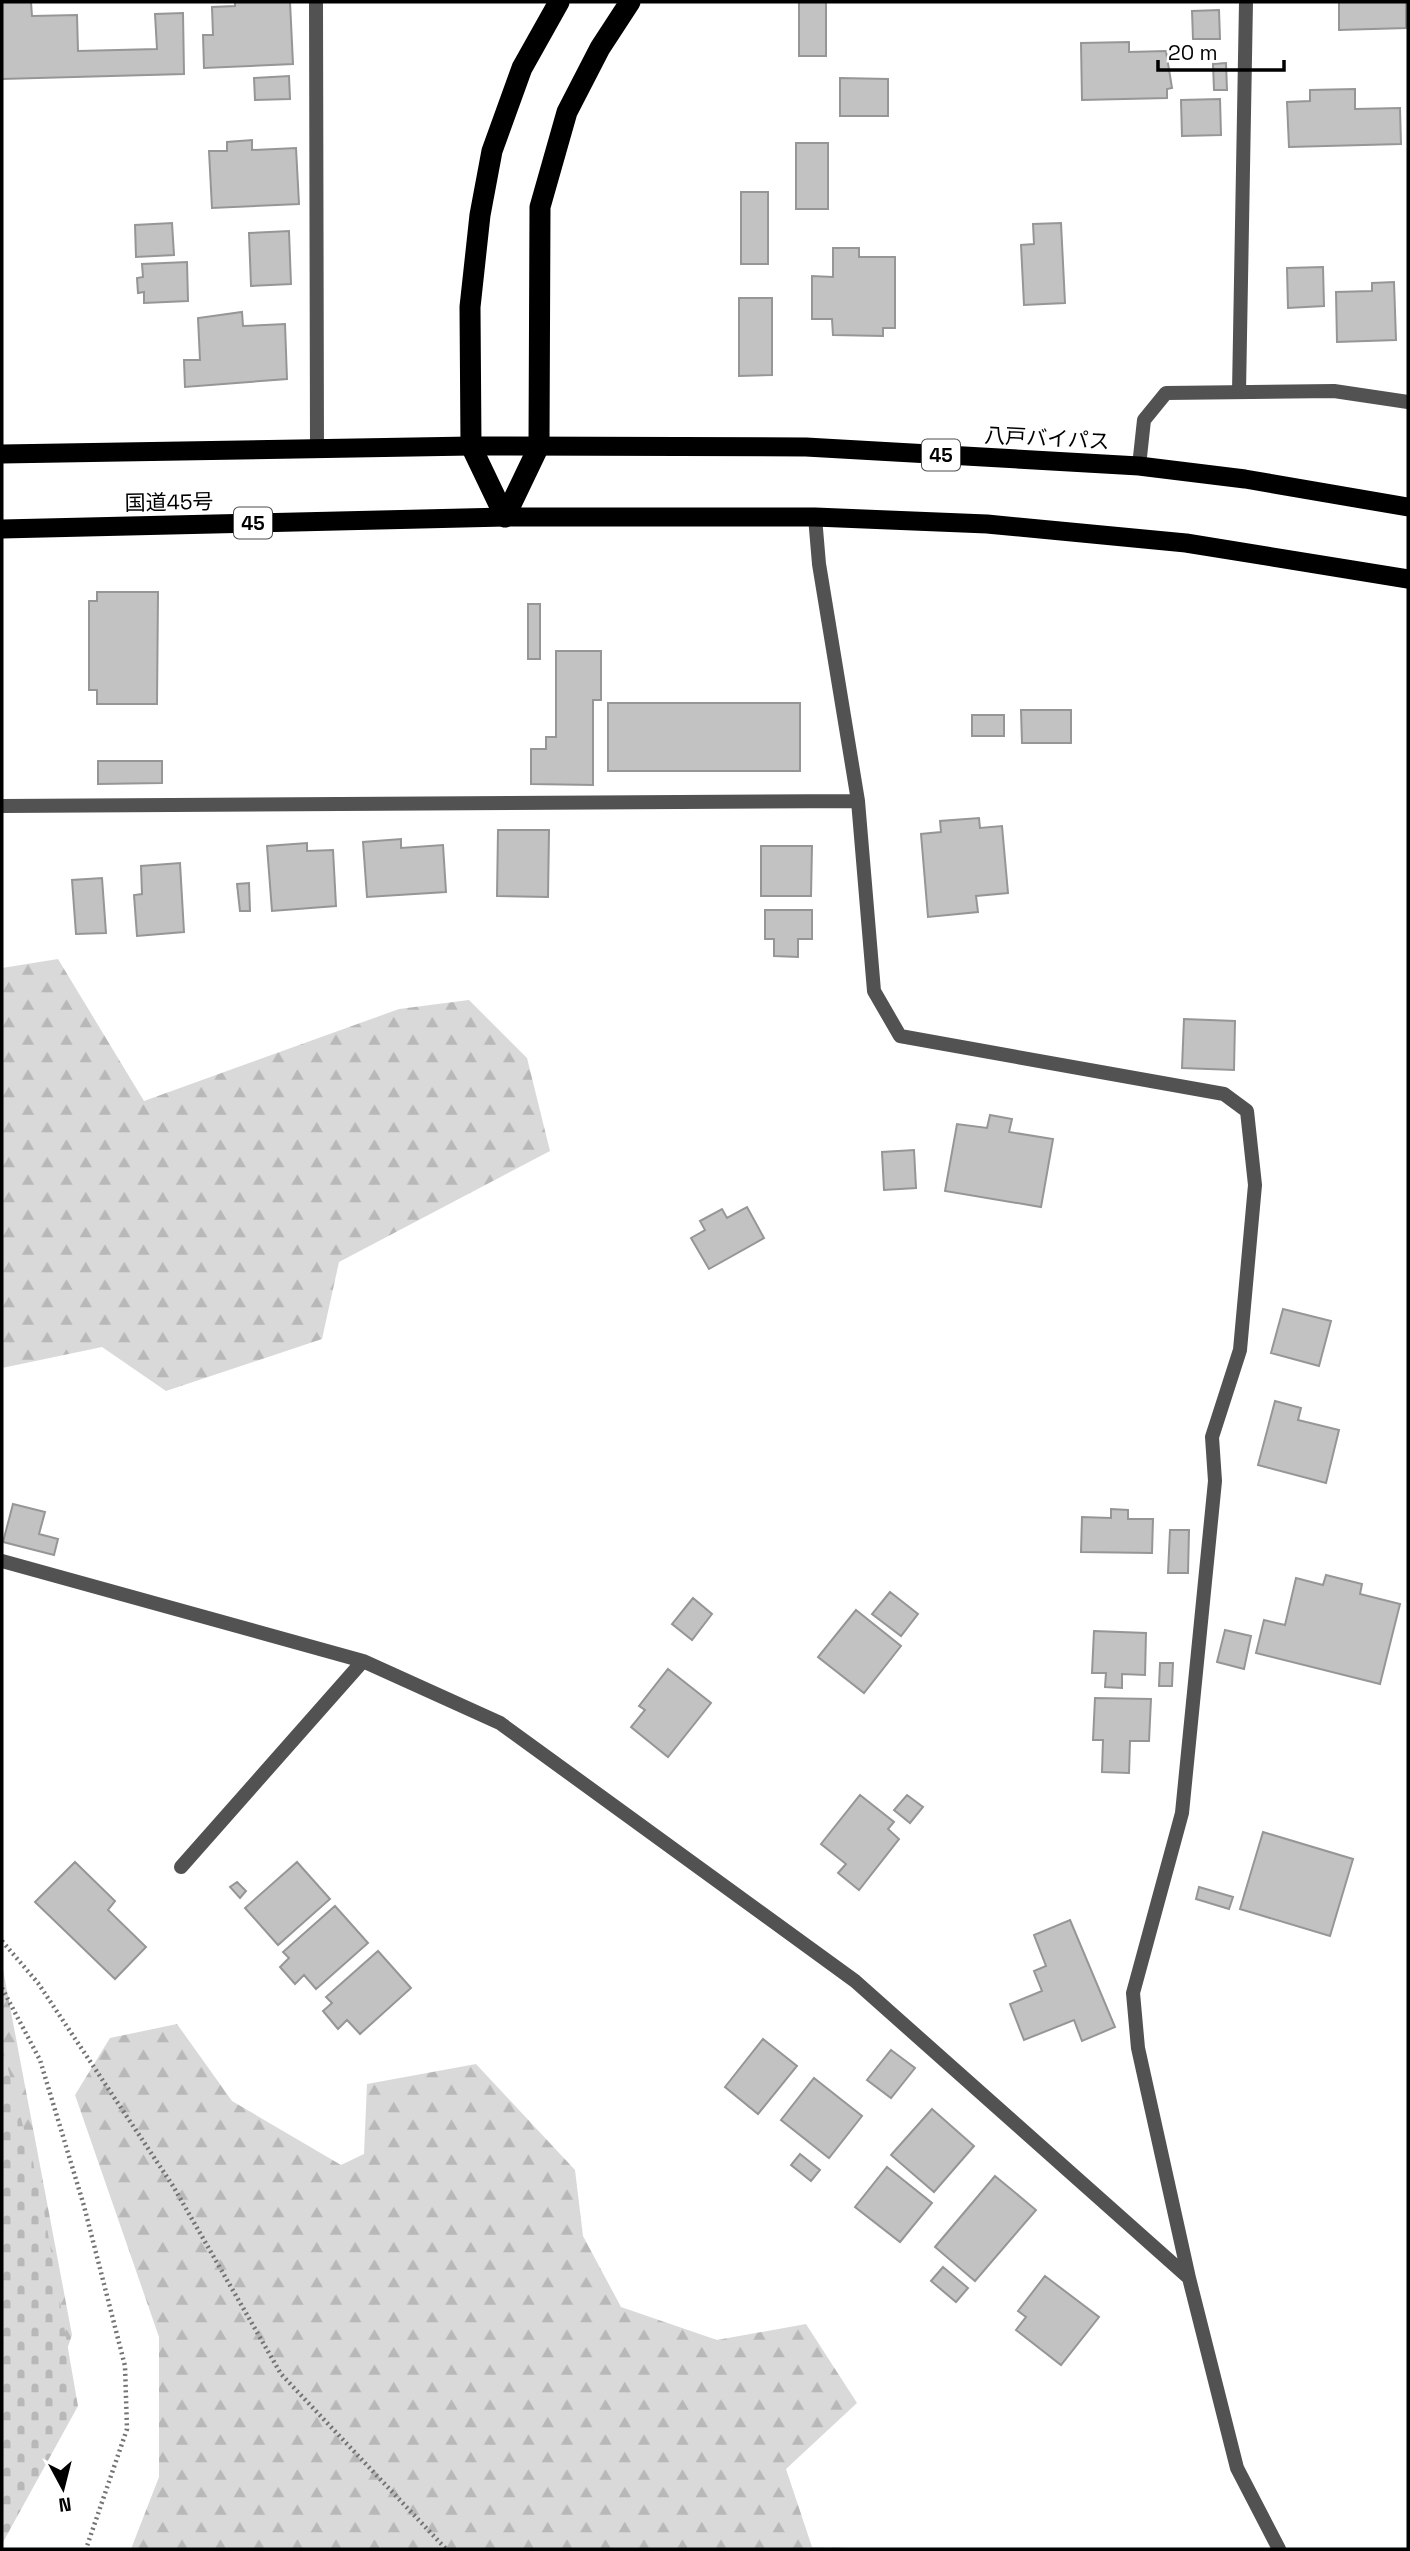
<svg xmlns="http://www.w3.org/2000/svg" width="1410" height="2551" font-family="'Space Grotesk','Noto Sans JP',sans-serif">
<defs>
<pattern id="forest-firs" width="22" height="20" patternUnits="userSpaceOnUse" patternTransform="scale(1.75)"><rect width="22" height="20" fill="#d9d9d9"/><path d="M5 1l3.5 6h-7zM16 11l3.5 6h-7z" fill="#b8b8b8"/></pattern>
<pattern id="cemetery-stones" width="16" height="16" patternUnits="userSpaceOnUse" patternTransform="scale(1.75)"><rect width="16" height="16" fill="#d9d9d9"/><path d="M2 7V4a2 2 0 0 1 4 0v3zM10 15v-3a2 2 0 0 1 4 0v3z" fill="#b8b8b8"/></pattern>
</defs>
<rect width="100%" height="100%" fill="#fff"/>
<!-- forest -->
<path fill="url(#forest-firs)" d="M58,959L144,1101L399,1009L469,1000L527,1058L550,1151L339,1262L322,1339L166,1391L102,1347L2,1368V968Z
M2,1964L72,2335L39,2430L2,2253Z
M177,2024L232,2101L341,2165L364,2154L367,2084L476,2064L575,2170L583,2236L621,2307L717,2340L806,2324L857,2403L786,2469L812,2547L897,2549H131L159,2477V2337L75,2095L110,2038Z"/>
<!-- cemetery -->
<path fill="url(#cemetery-stones)" d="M2,2046L41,2194L78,2406L2,2544Z"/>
<!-- building -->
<path fill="#c2c2c2" stroke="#969696" stroke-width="2" d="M2,2H31L32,16L77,15L78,51L157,49L155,14L183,13L184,74L2,79Z
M235,2H290L293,64L204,68L203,35H213L212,7L235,6Z
M799,2H826V56H799Z
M1339,2H1406V28L1339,30Z
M1219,10L1220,39H1193L1192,11Z
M1129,42V52L1166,51L1172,88L1167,89V98L1082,100L1081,43Z
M1226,63L1227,90H1214L1213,64Z
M289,76L290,99L255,100L254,78Z
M840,78L888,79V116H840Z
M1355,89V109L1400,108L1401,144L1289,147L1287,102L1310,101V90Z
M1220,99L1221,135L1182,136L1181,100Z
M252,140V150L296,148L299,204L212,208L209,151H227V142Z
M796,143H828V209H796Z
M741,192H768V264H741Z
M172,223L174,255L136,257L135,225Z
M1061,223L1065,303L1024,305L1021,245L1034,244L1033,224Z
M289,231L291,284L251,286L249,233Z
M833,248H859V257H895V328H883V336L833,335L832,319H812V276L833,277Z
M187,262L188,301L144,303V292L138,293L137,278L143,277L142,264Z
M1323,267L1324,306L1288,308L1287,268Z
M1394,282L1396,340L1337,342L1336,292L1372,291V283Z
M739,298H772V375L739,376Z
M242,312L243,326L285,324L287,379L185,387L184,360H200L198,318Z
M97,592H158L157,704H97V690H89V601H97Z
M528,604H540V659H528Z
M556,651H601V700H593V785L531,784V749H546V737H556Z
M608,703H800V771H608Z
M1021,710H1071V743H1022Z
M972,715H1004V736H972Z
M98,761H162V783L98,784Z
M979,818L980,828L1002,826L1008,893L976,896L978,912L928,917L921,834L941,832L940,821Z
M498,830H549L548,897L497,896Z
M401,839V848L443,845L446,892L367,897L363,842Z
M307,843V851L333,850L336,906L272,911L267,846Z
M761,846H812L811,896H761Z
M180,863L184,932L137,936L134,895L142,894L141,866Z
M102,878L106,933L76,934L72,880Z
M249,883L250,911H240L237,884Z
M765,910H812V939H798V957L774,956V939H765Z
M1184,1019L1235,1021L1234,1070L1182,1068Z
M990,1115L1012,1119L1009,1132L1053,1139L1041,1207L945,1191L957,1124L987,1128Z
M914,1150L916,1188L884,1190L882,1152Z
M747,1207L764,1238L709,1269L691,1238L705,1230L700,1221L722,1209L727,1218Z
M1283,1309L1331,1321L1319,1366L1271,1353Z
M1275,1401L1301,1408L1298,1420L1339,1430L1326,1483L1258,1465Z
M13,1504L45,1512L39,1534L58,1539L54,1555L3,1542Z
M1111,1509L1128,1510V1519H1153L1152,1553L1081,1552L1082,1517L1111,1518Z
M1170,1530H1189L1188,1573H1168Z
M1326,1575L1362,1584L1360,1594L1400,1604L1380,1684L1256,1653L1264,1620L1285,1625L1296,1578L1323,1585Z
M890,1592L918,1614L901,1636L872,1614Z
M693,1598L712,1614L692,1640L672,1624Z
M856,1610L901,1646L864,1693L818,1657Z
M1225,1630L1251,1636L1244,1669L1217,1662Z
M1094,1631L1146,1633L1145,1675L1122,1674V1688L1105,1687L1106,1673H1092Z
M1160,1663H1173L1172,1686H1159Z
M668,1669L711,1703L668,1757L631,1727L645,1710L639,1706Z
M1095,1698L1151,1699L1149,1741H1130L1129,1773L1102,1772L1103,1740H1093Z
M860,1795L894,1822L888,1829L899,1839L859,1890L838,1873L846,1864L821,1844Z
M907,1795L923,1807L910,1823L894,1810Z
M1263,1832L1353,1859L1330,1936L1240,1909Z
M75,1862L115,1901L108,1910L146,1947L115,1979L35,1902Z
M297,1862L330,1899L278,1945L245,1908Z
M237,1882L246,1891L240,1898L230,1887Z
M1199,1887L1233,1897L1229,1909L1196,1899Z
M335,1906L368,1943L316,1989L304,1975L295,1984L280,1967L289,1958L283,1952Z
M1070,1920L1115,2027L1082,2041L1074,2020L1024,2040L1010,2004L1042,1991L1034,1971L1046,1966L1034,1935Z
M378,1951L411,1988L360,2034L347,2020L338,2029L323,2011L332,2003L326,1997Z
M763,2039L797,2066L758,2114L725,2087Z
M891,2050L915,2068L891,2098L867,2080Z
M814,2078L862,2116L829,2158L781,2120Z
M932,2109L974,2146L934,2192L891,2155Z
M800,2154L820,2170L811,2181L791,2165Z
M887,2167L932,2203L900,2242L855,2207Z
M995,2176L1036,2210L975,2281L935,2247Z
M943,2267L968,2288L956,2302L931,2281Z
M1045,2276L1099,2317L1061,2365L1016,2330L1026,2317L1018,2311Z"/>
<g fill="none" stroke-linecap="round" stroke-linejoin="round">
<!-- path -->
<path stroke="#747474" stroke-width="4.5" stroke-dasharray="2 3.5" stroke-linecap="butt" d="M2,1941L38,1983L173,2186L281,2374L446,2549
M2,1988L40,2060L84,2206L125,2366L127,2429L86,2549"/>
<!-- minor -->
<path stroke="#525252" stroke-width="14" d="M316,2L317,448
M1239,392L1246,2
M1139,466L1144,420L1166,393L1334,391L1408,402
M815,517L819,564L858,801L874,991L900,1036L1224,1094L1247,1111L1255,1185L1240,1350L1212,1437L1215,1481L1182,1813L1133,1993L1138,2048L1189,2278
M2,806L858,801
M2,1561L363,1661L500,1723L855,1981L1189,2278L1237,2468L1279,2549
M181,1867L363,1661"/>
<!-- trunk -->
<path stroke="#000" stroke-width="19" d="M2,454L471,446L806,447L1139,466L1245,479L1408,507
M2,529L505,517H815L987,524L1186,543L1408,579"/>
<!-- motorway -->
<path stroke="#000" stroke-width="21" d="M505,517L539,446L540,207L567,112L600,48L630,2
M505,517L471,446L470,307L480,215L492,151L522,68L559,2"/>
</g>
<g text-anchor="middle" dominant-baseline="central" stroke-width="5" stroke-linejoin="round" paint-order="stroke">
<!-- shield labels -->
<g fill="#fff" stroke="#4c4c4c" stroke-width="2">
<rect x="922" y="439.5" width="38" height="31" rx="5"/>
<rect x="234" y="507.5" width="38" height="31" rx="5"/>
</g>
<g font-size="19" font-weight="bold" fill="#000">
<text x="941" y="455">45</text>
<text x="253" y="523">45</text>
</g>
<!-- street labels -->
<g font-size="21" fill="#000" stroke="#fff">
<text transform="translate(1047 438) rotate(3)">八戸バイパス</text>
<text transform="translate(169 502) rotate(-1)">国道45号</text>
</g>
</g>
<!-- border -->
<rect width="1410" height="2551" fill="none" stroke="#000000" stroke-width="7"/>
<!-- north arrow -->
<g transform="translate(63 2488) rotate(173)" stroke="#ffffff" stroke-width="5" paint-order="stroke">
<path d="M0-5L12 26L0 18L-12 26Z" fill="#000000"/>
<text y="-10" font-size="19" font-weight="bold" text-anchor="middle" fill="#000000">N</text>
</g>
<!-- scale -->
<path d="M1158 60v10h126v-10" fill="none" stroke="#000000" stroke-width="3.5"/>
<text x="1168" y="60" font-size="21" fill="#000000" stroke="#ffffff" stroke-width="5" paint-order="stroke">20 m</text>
</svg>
